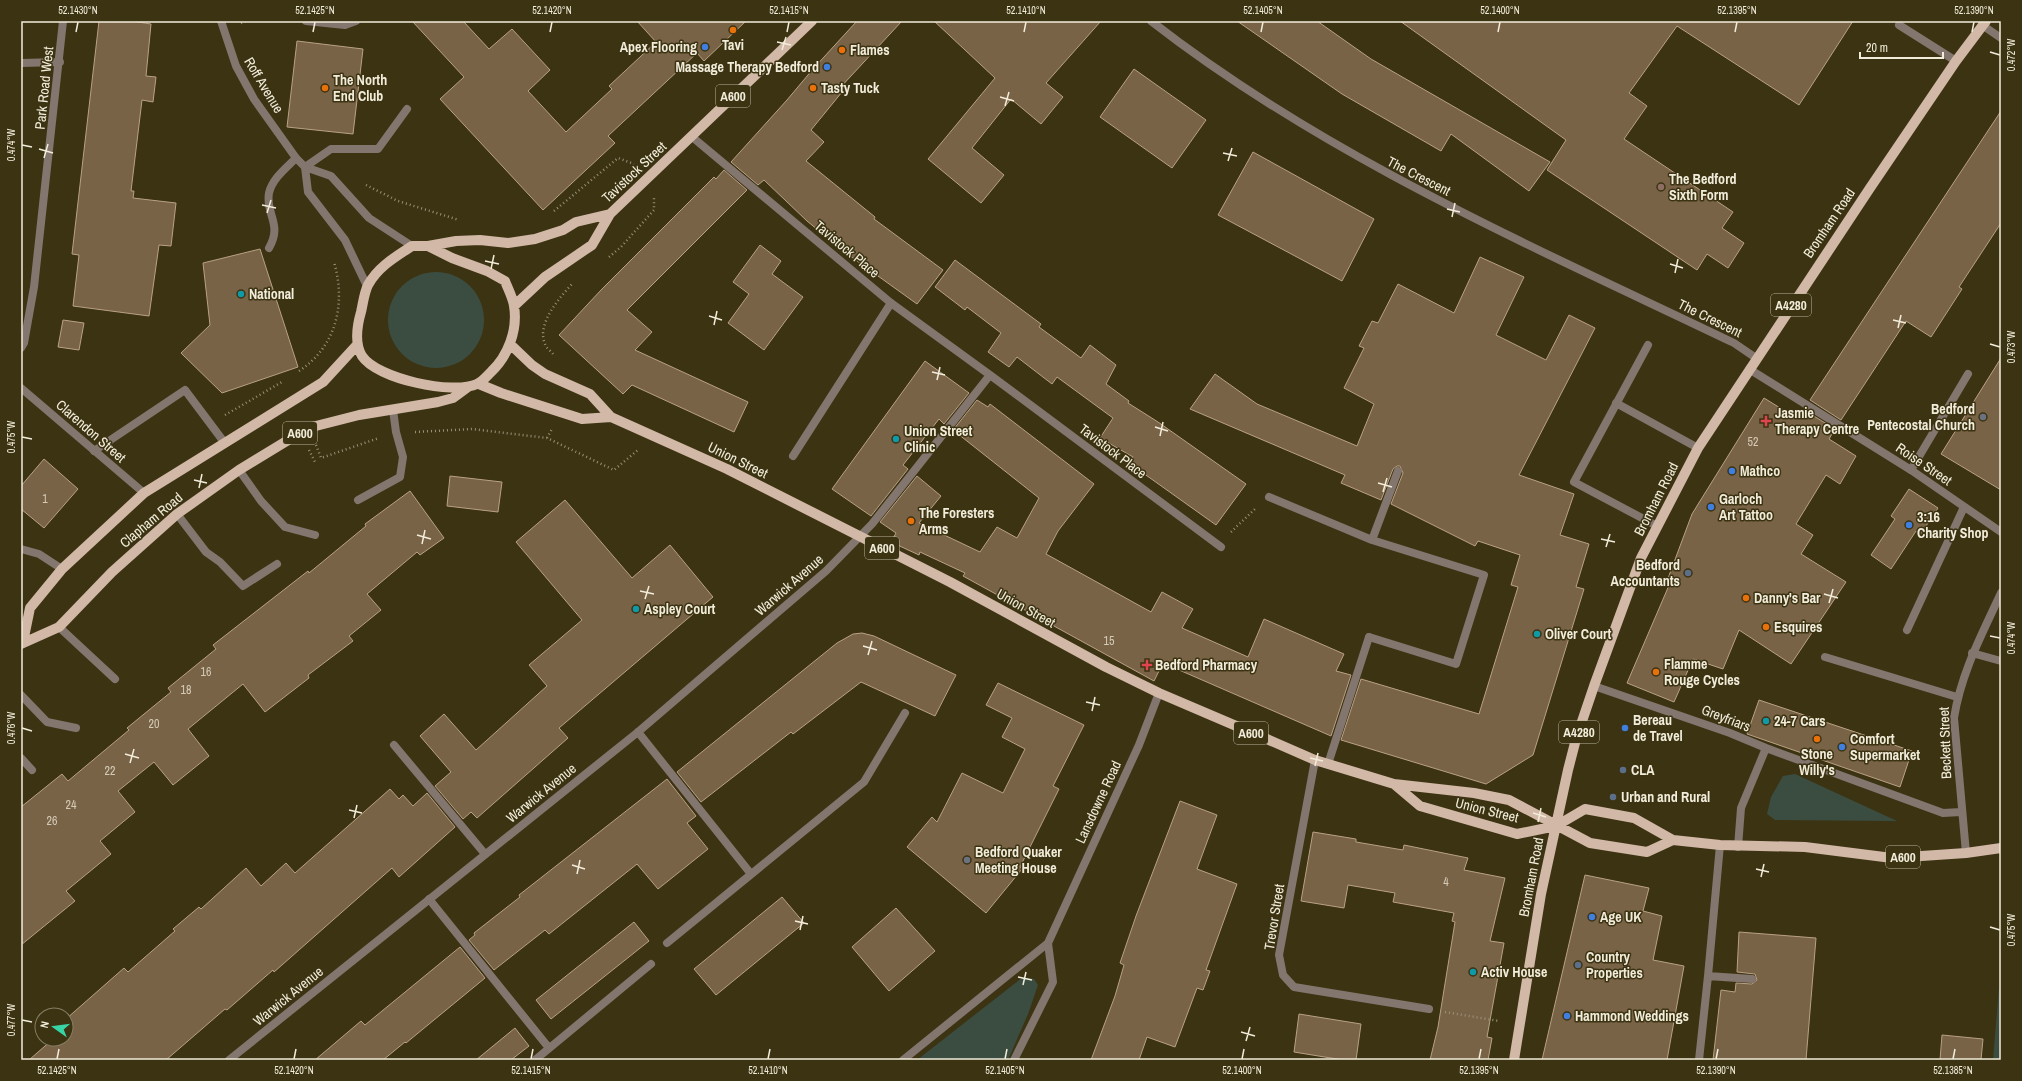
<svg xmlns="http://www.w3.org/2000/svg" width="2022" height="1081" font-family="'Archivo Narrow',sans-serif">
<rect width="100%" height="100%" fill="#3c3313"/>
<!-- green -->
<path fill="#3b4d40" d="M388 320a48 48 0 1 1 96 0a48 48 0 1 1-96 0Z
M1795,774L1897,821L1775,820L1767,814L1771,797L1783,776Z
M1023,977L1034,979L1038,985L1028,1014L1008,1060H917Z
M1999,988L2001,989V1060H1993Z"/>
<!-- building -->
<path fill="#796347" stroke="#b9a184" d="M99,21H132L151,24L146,76L156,77L153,102L142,100L131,191H134L133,198L176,203L171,246L159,245L149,316L73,306L79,255L72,254Z
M412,21H463L489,49L512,29L550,70L528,91L566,132L612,89L609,86L656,42L637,21H746L704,61L697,53L608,136L615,143L543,210L440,99L464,77Z
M857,21H902L838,90L842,92L811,130L824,142L806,161L875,217L874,219L943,270L917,304L846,253L807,221L764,180L758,185L731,162L787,100L813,69Z
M934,21H1101L1046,83L1063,97L1041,124L1011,99L972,148L1004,175L981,203L928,159L995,78Z
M1237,21H1317L1371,59L1550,162L1529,191L1451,134L1441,151L1342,94Z
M1400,21H1853L1799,105L1677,26L1629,93L1647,106L1624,139L1733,212L1722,228L1744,243L1728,268L1707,254L1697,270L1547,170L1566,140Z
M297,41L363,49L353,134L287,127Z
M1134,69L1206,120L1172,168L1100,117Z
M2001,111V223L1959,287L1962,289L1931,337L1906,321L1841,420L1810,400Z
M1253,152L1374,219L1342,281L1218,215Z
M724,170L747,190L627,310L652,332L635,350L748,402L734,432L632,385L623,394L559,335L602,289L714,177L716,179Z
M760,245L781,261L772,274L803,297L764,350L728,323L749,294L733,282Z
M260,249L298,367L222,393L181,353L210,325L203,263Z
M1480,257L1524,277L1496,335L1546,360L1569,315L1595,328L1519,475L1574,494L1560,535L1589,544L1576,587L1584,589L1533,755L1486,784L1341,740L1361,679L1479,714L1518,587L1511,585L1520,555L1478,541L1475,546L1391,504L1403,473L1400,466H1397L1393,469L1381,500L1341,483L1345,475L1190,409L1215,374L1257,404L1357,446L1374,404L1344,388L1364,348L1359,346L1372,321L1378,323L1398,284L1454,313Z
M955,260L1041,324L1039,327L1081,358L1090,345L1116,365L1106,384L1129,401L1128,403L1158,422L1246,484L1216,525L1129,463L1133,457L1100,438L1113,418L1057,377L1052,384L1017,357L1009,367L988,352L1001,333L967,307L965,310L935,287Z
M63,320L84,323L79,350L58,347Z
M2001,358V490L1941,454Z
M925,361L969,393L944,424L939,419L903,465L908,469L871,516L832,489Z
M1764,398L1798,419L1804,410L1835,429L1829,439L1856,456L1840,484L1826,475L1796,524L1813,535L1801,554L1846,582L1791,664L1739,630L1723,669L1693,659L1674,702L1627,683L1670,583L1667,581L1692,514Z
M977,400L988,407L990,404L1094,484L1058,531L1046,554L1151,612L1162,592L1193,609L1182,628L1248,657L1264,619L1344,654L1336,671L1351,675L1331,736L1163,663L1154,681L963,576L965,573L920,552L919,555L891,542L896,533L880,522L917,476L941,496L919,523L980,552L997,527L1017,538L1039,498L953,430Z
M44,459L78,489L44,528L21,509V486Z
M450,476L502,482L498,512L447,506Z
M1909,489L1938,508L1920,535L1916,531L1891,569L1871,555L1895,519L1891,516Z
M410,491L444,538L420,555L417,552L367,594L381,610L349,636L353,641L308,675L309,678L265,712L243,684L188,729L209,756L173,785L154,762L118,791L135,812L100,841L111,854L66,891L75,901L21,945V807L62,774L68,781L129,730L127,728L171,692L168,688L216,649L213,645L308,571L309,573L366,526L365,524Z
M565,500L632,578L670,545L713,597L559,728L568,738L477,818L471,812L463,819L435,786L451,772L420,736L444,714L476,750L547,686L529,665L582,620L516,542Z
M862,633L874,636L956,675L935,716L861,682L793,734L791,732L701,802L677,772L837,643L853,634Z
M998,683L1084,725L1053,786L1059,789L1020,867L1022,869L986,913L907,847L932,817L937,822L962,773L1003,793L1025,749L1002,737L1012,718L986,705Z
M1759,700L1912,751L1900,787L1747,734Z
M667,779L696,816L687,823L708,849L658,889L637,864L549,934L545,930L494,970L469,940L475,935L474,933L520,897L519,895Z
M390,789L399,799L403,795L413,806L427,793L455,827L399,877L392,868L274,972L273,970L227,1010L225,1009L166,1060H29L53,1039H66V1019L124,968L128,972L175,931L173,929L199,907L201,909L246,868L261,886L286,863L295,873Z
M1180,801L1217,815L1197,869L1237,884L1206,970L1210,971L1203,990L1197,988L1175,1047L1147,1037L1139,1060H1091L1115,996L1124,965L1120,963L1136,916Z
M1313,832L1356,839V842L1403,850L1404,845L1468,858L1464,870L1505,878L1490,941L1504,943L1487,1037L1492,1038L1488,1060H1430L1438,1027L1455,922L1452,921L1454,913L1393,902L1395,893L1348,885L1344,908L1301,901Z
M1585,875L1649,888L1643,911L1662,916L1653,960L1684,966L1667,1060H1542Z
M782,897L804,923L716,995L694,969Z
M896,908L935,951L889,991L852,947Z
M634,922L649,941L551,1019L536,1000Z
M1739,932L1816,938L1806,1060H1713L1721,990L1735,992L1736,983L1752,984L1757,980L1755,974L1737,972Z
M460,947L485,978L406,1043L405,1042L383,1060H315L361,1021L365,1025Z
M1299,1014L1361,1024L1356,1060H1343L1294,1052Z
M515,1028L529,1046L511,1060H476Z
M1942,1035L1983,1039L1981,1060H1940Z"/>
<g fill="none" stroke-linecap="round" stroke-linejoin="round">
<!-- path -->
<path stroke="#989178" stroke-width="2.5" stroke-dasharray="1 3" stroke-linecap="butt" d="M241,23L246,21
M366,185L398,201L459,220
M554,211L618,158L634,164
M609,257L621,247L654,210V198
M553,354C551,351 546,348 545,344C536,324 560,297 573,283
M299,371C337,346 346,303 334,262
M225,415L282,382
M415,432L472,429L547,438L614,470L638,450
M547,438L552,429
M316,445L321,458L379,438
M309,450L315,462
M1231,532L1256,508
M1445,1012L1499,1021"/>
<!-- service -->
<path stroke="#83766e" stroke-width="8" d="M1899,25L1956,61
M305,167L331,149H378L407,109
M1648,345L1574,482L1657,526
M1616,403L1698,448
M94,451L185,390L224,442
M793,456L891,303
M239,470L261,501L285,527L315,535
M1911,470L1968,374
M1269,497L1372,540L1484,575L1456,664L1369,637
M358,500L400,477L403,457L396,432L393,410
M177,514L206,552L220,562L243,586L277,564
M1372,540L1398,471
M21,549L39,554L62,569
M59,627L115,679
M1907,630L1964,507
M1972,653L2001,661
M1825,657L1957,697
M21,695L47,722L76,728
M638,732L751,874
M394,745L485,854
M21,758L32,770
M1720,845L1708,976L1752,979
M429,899L549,1048
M667,943L864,782L905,713
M535,1060L651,964
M1699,1060L1708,976"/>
<!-- minor -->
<path stroke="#83766e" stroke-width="8" d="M306,21L345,25L356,21
M1151,21C1327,158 1534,247 1734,343L1756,358
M21,63L60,62
M269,248C283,224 265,214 269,193C272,179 286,168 296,158
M21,348L24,343L34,287L63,21
M1749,369L1911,470L2001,532
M990,375L1221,547
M21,388L144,493
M1594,686L1730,733L1766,748L1943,813L1961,812
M1315,760L1279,955L1283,975L1294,987L1429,1009
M1328,764L1369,637
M1738,847L1741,808L1766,748
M1966,853L1954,718C1961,673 1982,634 2001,593
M229,1060L638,732L826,571L872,524L990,375L891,303L691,136
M903,1060L1048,943L1139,745L1159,693
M1014,1060L1053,982L1048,943"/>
<!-- tertiary -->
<path stroke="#83766e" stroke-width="8" d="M221,21L236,66L254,99L296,158L305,167L331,176L369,218L412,246
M1982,25L2001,38
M305,167L308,192L345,240L367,286"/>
<!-- primary -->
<path stroke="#d2b8a6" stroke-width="10" d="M412,246H428L452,258L487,271L505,281C508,289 513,298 514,306C518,330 508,356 491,372C487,376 482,382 477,384C453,395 377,379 362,356C354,343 357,326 361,312C363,304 364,293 368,285C378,267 395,257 412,246Z
M428,246L456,241L480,240L508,243L535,239L563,230L576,222L610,214L812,21
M514,306L545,277L592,245L610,214
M510,344L532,365L545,374L590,394L611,417L727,469L950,582L1106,667L1159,693L1276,743L1315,760L1394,784L1474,793L1509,800L1590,843L1647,852L1673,840
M479,384L501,393L582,419L611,417
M23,642L30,608L62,569L144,493L323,382L357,345
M21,644L59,627L112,572L177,514L239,470L308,428L359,415L438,402L453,398L468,387
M1394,784L1420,806L1517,834L1556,826L1585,809L1634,818L1673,840L1720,845L1805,847L1892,858L1966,853L2001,848
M1514,1060L1541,894L1568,770L1576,739L1594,686L1641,558L1698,448L1870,188L1956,61L1986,21"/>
</g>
<!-- ticks -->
<path fill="none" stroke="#f2edda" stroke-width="1.5" d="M76,32L78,22M313,32L315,22M550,32L552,22M787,32L789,22M1024,32L1026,22M1261,32L1263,22M1498,32L1500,22M1735,32L1737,22M1972,32L1974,22M777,42L791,45M782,50L786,37M1990,52L2000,55M1000,97L1014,101M1005,106L1009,92M22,145L32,147M39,149L53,153M1223,153L1237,156M44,158L48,144M1228,161L1232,148M262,205L276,208M1447,209L1460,212M267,213L271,200M1452,217L1455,203M485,261L499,264M1670,264L1683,268M491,269L494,255M1675,273L1678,259M709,316L722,320M1893,320L1906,323M714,325L717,311M1898,328L1901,315M1990,344L2000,347M932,372L945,375M937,380L940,367M1155,427L1168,431M1160,436L1163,422M22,437L32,439M194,480L207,483M1378,483L1392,487M199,488L202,474M1383,492L1387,478M417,535L431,539M1601,539L1615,542M422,544L425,530M1606,547L1610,534M640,591L654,594M1824,594L1838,598M645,599L649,586M1829,603L1833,589M1990,636L2000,638M863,646L877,650M868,655L872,641M1086,702L1100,705M1092,711L1095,697M22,728L32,731M125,754L139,758M1310,758L1323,761M130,763L134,749M1315,766L1318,753M349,810L362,813M1533,813L1546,817M354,818L357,805M1538,822L1541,808M572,865L585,869M1756,869L1769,872M577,874L580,860M1761,877L1764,864M795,921L808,924M1990,927L2000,930M800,930L803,916M1018,977L1032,980M1023,985L1026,972M22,1020L32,1022M1241,1032L1255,1036M1246,1041L1250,1027M57,1059L59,1049M294,1059L296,1049M531,1059L533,1049M768,1059L770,1049M1005,1059L1007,1049M1242,1059L1244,1049M1479,1059L1481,1049M1716,1059L1718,1049M1953,1059L1955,1049"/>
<!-- markers -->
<g fill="#e8710a" stroke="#3c3313" stroke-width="1.5">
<circle cx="733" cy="30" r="4"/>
<circle cx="842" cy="50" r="4"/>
<circle cx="325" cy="88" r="4"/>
<circle cx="813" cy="88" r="4"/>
<circle cx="911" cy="521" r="4"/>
<circle cx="1746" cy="598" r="4"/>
<circle cx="1766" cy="627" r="4"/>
<circle cx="1656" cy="672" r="4"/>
<circle cx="1817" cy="739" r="4"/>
</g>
<g fill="#3f7fe0" stroke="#3c3313" stroke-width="1.5">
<circle cx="705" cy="47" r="4"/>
<circle cx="827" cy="67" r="4"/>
<circle cx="1732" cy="471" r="4"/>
<circle cx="1711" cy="507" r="4"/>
<circle cx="1909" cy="525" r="4"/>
<circle cx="1625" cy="728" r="4"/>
<circle cx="1842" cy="747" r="4"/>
<circle cx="1592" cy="917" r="4"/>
<circle cx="1567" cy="1016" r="4"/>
</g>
<circle fill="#8d6e63" stroke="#3c3313" stroke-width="1.5" cx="1661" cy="187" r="4"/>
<g fill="#0f9aa8" stroke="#3c3313" stroke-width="1.5">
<circle cx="241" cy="294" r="4"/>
<circle cx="896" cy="439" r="4"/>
<circle cx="636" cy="609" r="4"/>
<circle cx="1537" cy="634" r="4"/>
<circle cx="1766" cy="721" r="4"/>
<circle cx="1473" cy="972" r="4"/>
</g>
<g fill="#6b7280" stroke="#3c3313" stroke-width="1.5">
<circle cx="1983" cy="417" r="4"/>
<circle cx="967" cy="860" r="4"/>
</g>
<g fill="#e0444e" stroke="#3c3313" stroke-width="1.5">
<path d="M1764 415h4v4h4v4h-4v4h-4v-4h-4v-4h4z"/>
<path d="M1145 659h4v4h4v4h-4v4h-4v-4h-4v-4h4z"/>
</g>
<g fill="#5c6f8a" stroke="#3c3313" stroke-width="1.5">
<circle cx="1688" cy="573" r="4"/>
<circle cx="1623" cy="770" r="4"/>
<circle cx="1613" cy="797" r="4"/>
<circle cx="1578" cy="965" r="4"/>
</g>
<g text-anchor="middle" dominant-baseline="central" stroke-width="3" stroke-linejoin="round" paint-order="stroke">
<!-- number labels -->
<g font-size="12" fill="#d4cab5">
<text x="1753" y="442">52</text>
<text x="45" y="499">1</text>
<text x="1109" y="641">15</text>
<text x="206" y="672">16</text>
<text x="186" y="690">18</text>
<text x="154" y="724">20</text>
<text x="110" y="771">22</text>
<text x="71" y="805">24</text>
<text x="52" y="821">26</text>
<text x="1446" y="882">4</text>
</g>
<!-- shield labels -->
<g fill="#3c3313" stroke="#bbb59e" stroke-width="1">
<rect x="716" y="85" width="34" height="22" rx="3"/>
<rect x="1771" y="294" width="40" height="22" rx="3"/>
<rect x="283" y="422" width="34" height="22" rx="3"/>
<rect x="865" y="537" width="34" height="22" rx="3"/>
<rect x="1559" y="721" width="40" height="22" rx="3"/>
<rect x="1234" y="722" width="34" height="22" rx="3"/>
<rect x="1886" y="846" width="34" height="22" rx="3"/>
</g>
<g font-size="13" font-weight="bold" fill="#f2edda">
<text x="733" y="96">A600</text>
<text x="1791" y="305">A4280</text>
<text x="300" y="433">A600</text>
<text x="882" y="548">A600</text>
<text x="1579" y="732">A4280</text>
<text x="1251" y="733">A600</text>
<text x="1903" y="857">A600</text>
</g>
<!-- poi labels -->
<g font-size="14" font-weight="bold" fill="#f2edda" stroke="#3c3313" text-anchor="start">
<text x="733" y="45" text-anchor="middle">Tavi</text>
<text x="697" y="47" text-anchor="end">Apex Flooring</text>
<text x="850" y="50">Flames</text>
<text x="819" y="67" text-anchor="end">Massage Therapy Bedford</text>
<text x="333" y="80">The North<tspan x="333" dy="16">End Club</tspan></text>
<text x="821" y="88">Tasty Tuck</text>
<text x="1669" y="179">The Bedford<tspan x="1669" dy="16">Sixth Form</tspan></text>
<text x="249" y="294">National</text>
<text x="1975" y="409" text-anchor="end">Bedford<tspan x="1975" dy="16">Pentecostal Church</tspan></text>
<text x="1775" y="413">Jasmie<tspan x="1775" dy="16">Therapy Centre</tspan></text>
<text x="904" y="431">Union Street<tspan x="904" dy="16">Clinic</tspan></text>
<text x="1740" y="471">Mathco</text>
<text x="1719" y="499">Garloch<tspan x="1719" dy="16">Art Tattoo</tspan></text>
<text x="919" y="513">The Foresters<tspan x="919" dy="16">Arms</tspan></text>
<text x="1917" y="517">3:16<tspan x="1917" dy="16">Charity Shop</tspan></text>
<text x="1680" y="565" text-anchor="end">Bedford<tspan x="1680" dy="16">Accountants</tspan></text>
<text x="1754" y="598">Danny's Bar</text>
<text x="644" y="609">Aspley Court</text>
<text x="1774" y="627">Esquires</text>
<text x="1545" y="634">Oliver Court</text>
<text x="1664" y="664">Flamme<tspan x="1664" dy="16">Rouge Cycles</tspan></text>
<text x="1155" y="665">Bedford Pharmacy</text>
<text x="1633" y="720">Bereau<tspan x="1633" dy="16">de Travel</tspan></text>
<text x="1774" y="721">24-7 Cars</text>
<text x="1850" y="739">Comfort<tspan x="1850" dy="16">Supermarket</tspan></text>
<text x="1817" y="754" text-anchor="middle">Stone<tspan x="1817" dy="16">Willy's</tspan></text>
<text x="1631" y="770">CLA</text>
<text x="1621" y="797">Urban and Rural</text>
<text x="975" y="852">Bedford Quaker<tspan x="975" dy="16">Meeting House</tspan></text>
<text x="1600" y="917">Age UK</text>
<text x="1586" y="957">Country<tspan x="1586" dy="16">Properties</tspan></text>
<text x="1481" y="972">Activ House</text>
<text x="1575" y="1016">Hammond Weddings</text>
</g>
<!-- street labels -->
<g font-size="14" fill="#f2edda" stroke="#3c3313">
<text transform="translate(264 85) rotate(59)">Roff Avenue</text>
<text transform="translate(44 88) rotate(-84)">Park Road West</text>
<text transform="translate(634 172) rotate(-43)">Tavistock Street</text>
<text transform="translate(1419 176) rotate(27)">The Crescent</text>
<text transform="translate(1829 223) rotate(-56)">Bromham Road</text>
<text transform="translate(847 249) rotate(40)">Tavistock Place</text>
<text transform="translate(1710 318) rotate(26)">The Crescent</text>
<text transform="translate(91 431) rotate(41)">Clarendon Street</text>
<text transform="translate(1113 451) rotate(37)">Tavistock Place</text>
<text transform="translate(738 460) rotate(26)">Union Street</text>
<text transform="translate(1924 464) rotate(34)">Roise Street</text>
<text transform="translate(1656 499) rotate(-63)">Bromham Road</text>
<text transform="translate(151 520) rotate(-40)">Clapham Road</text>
<text transform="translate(789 585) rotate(-41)">Warwick Avenue</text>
<text transform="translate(1026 608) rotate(29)">Union Street</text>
<text transform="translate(1726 718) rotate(21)">Greyfriars</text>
<text transform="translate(1945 743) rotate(-92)">Beckett Street</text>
<text transform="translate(541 793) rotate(-39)">Warwick Avenue</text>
<text transform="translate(1098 802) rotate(-65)">Lansdowne Road</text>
<text transform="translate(1487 810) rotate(14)">Union Street</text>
<text transform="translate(1531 877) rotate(-79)">Bromham Road</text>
<text transform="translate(1274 917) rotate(-81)">Trevor Street</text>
<text transform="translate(288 996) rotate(-39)">Warwick Avenue</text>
</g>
</g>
<!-- border -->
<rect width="2022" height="1081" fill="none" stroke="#3c3313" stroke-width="44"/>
<!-- north arrow -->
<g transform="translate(54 1027) rotate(284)"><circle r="19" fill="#3c3313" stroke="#857d63"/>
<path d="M0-3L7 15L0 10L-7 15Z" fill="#38d4a6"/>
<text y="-6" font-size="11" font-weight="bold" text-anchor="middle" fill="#f2edda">N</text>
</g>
<!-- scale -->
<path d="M1860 52v6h83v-6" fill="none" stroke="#f2edda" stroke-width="2"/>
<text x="1866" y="52" font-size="12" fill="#f2edda" stroke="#3c3313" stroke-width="3" paint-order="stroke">20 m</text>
<rect x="22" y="22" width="1978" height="1037" fill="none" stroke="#f2edda" stroke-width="1.5"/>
<g font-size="10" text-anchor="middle" fill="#f2edda">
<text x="78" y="14">52.1430°N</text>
<text x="315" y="14">52.1425°N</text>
<text x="552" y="14">52.1420°N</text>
<text x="789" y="14">52.1415°N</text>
<text x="1026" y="14">52.1410°N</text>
<text x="1263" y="14">52.1405°N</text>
<text x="1500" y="14">52.1400°N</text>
<text x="1737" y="14">52.1395°N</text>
<text x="1974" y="14">52.1390°N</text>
<text transform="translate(2011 55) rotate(-90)" y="4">0.472°W</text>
<text transform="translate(11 145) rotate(-90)" y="4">0.474°W</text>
<text transform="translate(2011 347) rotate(-90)" y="4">0.473°W</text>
<text transform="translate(11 437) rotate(-90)" y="4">0.475°W</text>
<text transform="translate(2011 638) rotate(-90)" y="4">0.474°W</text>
<text transform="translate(11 728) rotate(-90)" y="4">0.476°W</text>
<text transform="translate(2011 930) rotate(-90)" y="4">0.475°W</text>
<text transform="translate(11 1020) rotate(-90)" y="4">0.477°W</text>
<text x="57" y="1074">52.1425°N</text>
<text x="294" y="1074">52.1420°N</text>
<text x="531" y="1074">52.1415°N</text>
<text x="768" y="1074">52.1410°N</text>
<text x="1005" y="1074">52.1405°N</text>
<text x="1242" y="1074">52.1400°N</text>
<text x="1479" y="1074">52.1395°N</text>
<text x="1716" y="1074">52.1390°N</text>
<text x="1953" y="1074">52.1385°N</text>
</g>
</svg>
